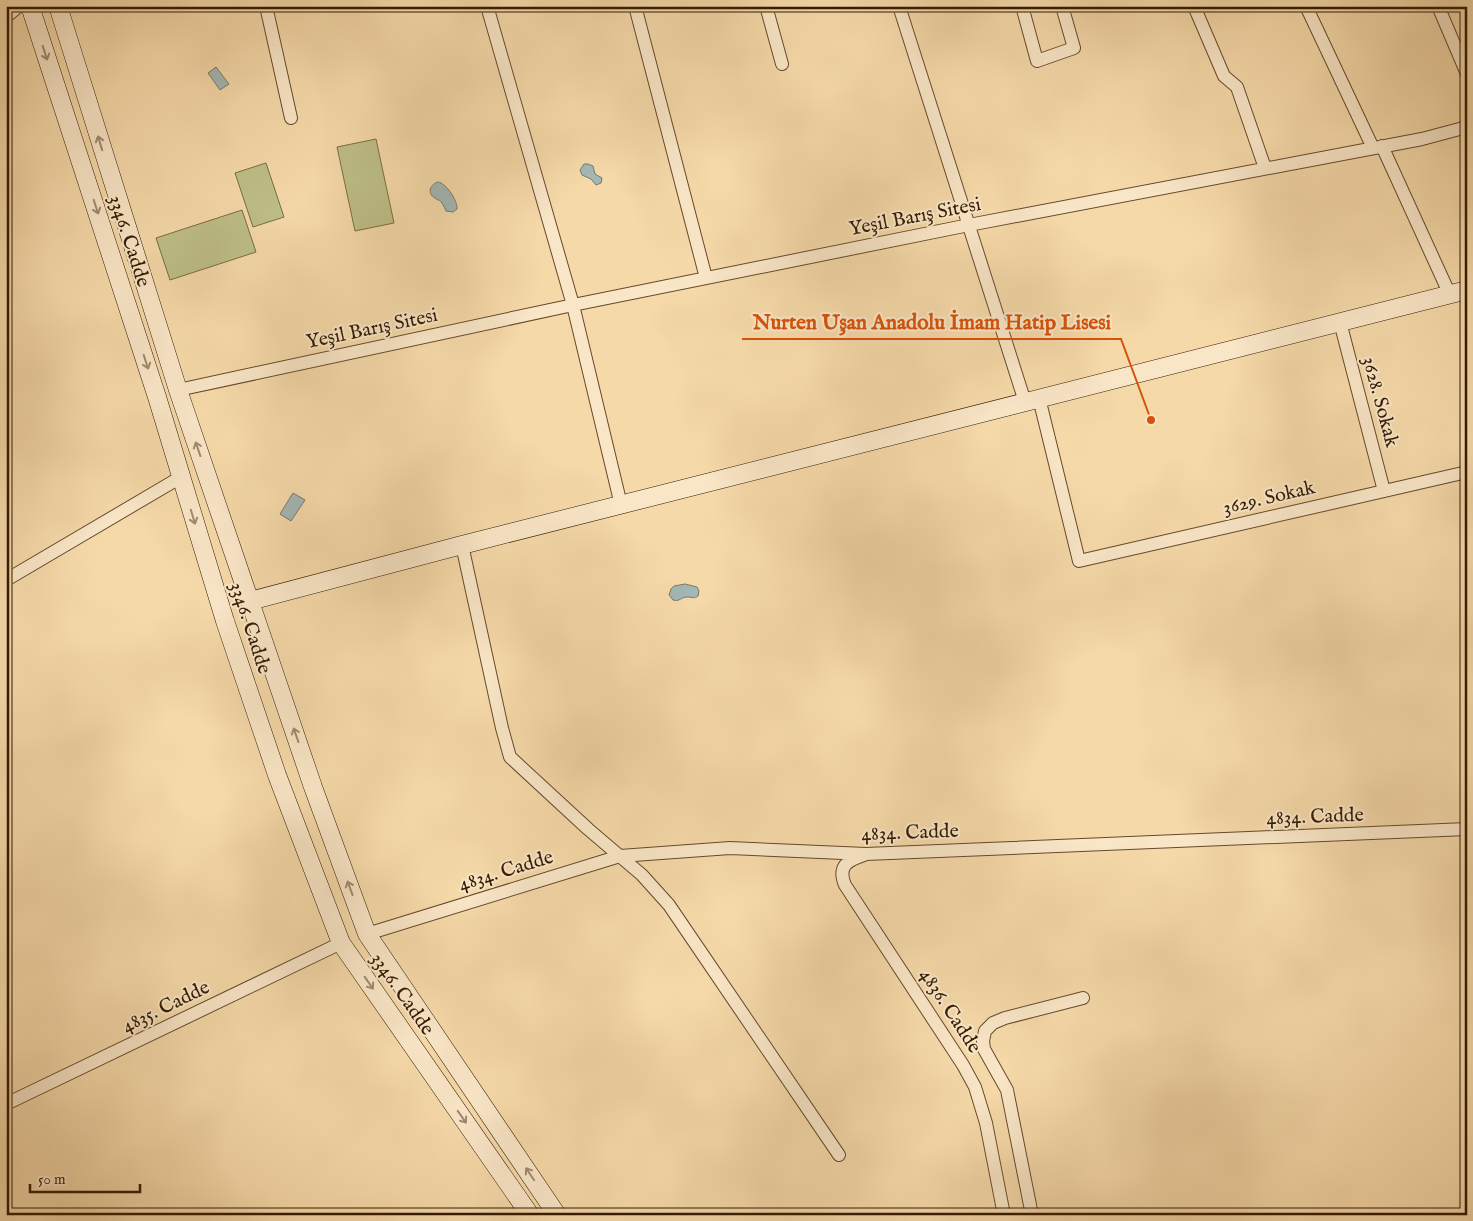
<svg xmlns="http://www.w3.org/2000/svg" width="1473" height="1221" font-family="'IM FELL English',serif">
<rect width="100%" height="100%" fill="#f6d9a9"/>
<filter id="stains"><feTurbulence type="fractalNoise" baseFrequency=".004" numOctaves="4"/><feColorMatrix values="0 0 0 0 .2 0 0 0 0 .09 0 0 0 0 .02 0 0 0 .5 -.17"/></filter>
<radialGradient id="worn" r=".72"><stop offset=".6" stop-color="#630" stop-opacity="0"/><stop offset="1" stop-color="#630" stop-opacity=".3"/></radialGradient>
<!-- grass -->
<path fill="#bebf87" stroke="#786d44" d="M376,139L394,223L355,231L337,147Z
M266,163L284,217L253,227L235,173Z
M242,210L256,252L170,280L156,238Z"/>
<!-- water -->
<path fill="#a3b7b4" stroke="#76796d" d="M216,67L229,84L220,90L208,73Z
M584,164H588L593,166L595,174L602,178L601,183L596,185L591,179L582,175L580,170Z
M438,182C446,183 458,201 457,209L453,212L446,211C445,209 444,206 442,203C438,198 440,202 435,198C426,193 431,184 438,182Z
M293,493L305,500L291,521L280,514Z
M685,584L697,587L699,591L698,596C694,599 693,597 687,597C681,597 680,602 673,600L669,595L671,589L674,586Z"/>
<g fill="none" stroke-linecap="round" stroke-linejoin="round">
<defs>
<path id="street" d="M266,6L291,118
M487,6L573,305L621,505
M635,6L706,278
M766,6L782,64
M899,6L1025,402
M1022,6L1037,61L1074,48L1062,6
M1194,6L1224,76L1237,87L1265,168
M1306,6L1373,148
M1438,6L1467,74
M6,17L19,6
M1382,146L1450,295
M1340,322L1384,491
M178,390L573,305L969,225L1422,139L1467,127
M1039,398L1079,561L1467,472
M462,545L502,728L510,757L588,829L642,875L669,905L839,1155
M6,580L181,477
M864,855C848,860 837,866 845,885L963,1065L975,1087L986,1123L1004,1215
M367,934L620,856L730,848L866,854L1467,829
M6,1104L341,943
M1032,1215L1007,1090L984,1049L983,1041L985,1031L993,1023L1005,1018L1083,998"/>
<path id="secondary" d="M30,6L157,397L225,621L277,775L341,943L530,1215
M58,6L178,390L313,787L367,934L557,1215
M250,601L462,545L1467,290"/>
</defs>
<!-- street casing -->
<use href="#street" stroke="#644a2c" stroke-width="14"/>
<!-- secondary casing -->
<use href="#secondary" stroke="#331b02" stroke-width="19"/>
<!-- street -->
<use href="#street" stroke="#f9e6c7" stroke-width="12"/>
<!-- secondary -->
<use href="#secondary" stroke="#f9e6c7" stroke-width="18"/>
</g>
<!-- one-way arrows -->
<defs><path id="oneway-shaft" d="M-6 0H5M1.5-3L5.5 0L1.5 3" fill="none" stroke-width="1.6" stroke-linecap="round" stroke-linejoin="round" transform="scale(1.25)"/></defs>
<g stroke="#a08b6e">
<use href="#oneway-shaft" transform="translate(45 53) rotate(72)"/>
<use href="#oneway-shaft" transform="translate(100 143) rotate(-107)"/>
<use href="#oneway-shaft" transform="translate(96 207) rotate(72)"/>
<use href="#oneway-shaft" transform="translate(146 362) rotate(72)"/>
<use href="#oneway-shaft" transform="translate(198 449) rotate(-109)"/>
<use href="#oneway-shaft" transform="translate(193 517) rotate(73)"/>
<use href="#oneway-shaft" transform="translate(296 735) rotate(-109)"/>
<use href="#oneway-shaft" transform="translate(350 888) rotate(-110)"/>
<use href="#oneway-shaft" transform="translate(369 983) rotate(55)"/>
<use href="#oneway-shaft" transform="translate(462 1117) rotate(55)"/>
<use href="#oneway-shaft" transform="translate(530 1174) rotate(-124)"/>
</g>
<g text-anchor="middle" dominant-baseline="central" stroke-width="4" stroke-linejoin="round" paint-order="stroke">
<!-- street labels -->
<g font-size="20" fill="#331b02" stroke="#f9e6c7">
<text transform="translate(915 217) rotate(-11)">Yeşil Barış Sitesi</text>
<text transform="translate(129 241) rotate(72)">3346. Cadde</text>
<text transform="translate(372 329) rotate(-12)">Yeşil Barış Sitesi</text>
<text transform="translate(1380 402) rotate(75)">3628. Sokak</text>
<text transform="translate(1269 498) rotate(-13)">3629. Sokak</text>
<text transform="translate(250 628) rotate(72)">3346. Cadde</text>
<text transform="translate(1315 817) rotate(-2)">4834. Cadde</text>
<text transform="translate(910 833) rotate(-2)">4834. Cadde</text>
<text transform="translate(506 871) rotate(-17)">4834. Cadde</text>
<text transform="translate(402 994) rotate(55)">3346. Cadde</text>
<text transform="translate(166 1007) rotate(-26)">4835. Cadde</text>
<text transform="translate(950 1011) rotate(57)">4836. Cadde</text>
</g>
</g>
<!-- callouts -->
<path fill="none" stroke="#d6530b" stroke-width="2" d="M1151 420L1121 339H742"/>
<circle fill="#d6530b" stroke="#f9e6c7" stroke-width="2" cx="1151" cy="420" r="5"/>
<g font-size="21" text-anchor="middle" font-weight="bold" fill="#d6530b" stroke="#f9e6c7" stroke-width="4" stroke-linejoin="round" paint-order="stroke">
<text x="932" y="329">Nurten Uşan Anadolu İmam Hatip Lisesi</text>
</g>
<!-- margin -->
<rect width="1473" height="1221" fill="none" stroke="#f6d9a9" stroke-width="25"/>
<rect x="8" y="8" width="1458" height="1206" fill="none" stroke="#331b02" stroke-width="2.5"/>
<rect x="12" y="12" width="1448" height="1196" fill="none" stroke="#331b02"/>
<!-- scale -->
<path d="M30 1184v8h110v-8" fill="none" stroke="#331b02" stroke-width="2.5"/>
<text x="38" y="1184" font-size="15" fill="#331b02" stroke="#f9e6c7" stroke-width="4" paint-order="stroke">50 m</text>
<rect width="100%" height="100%" filter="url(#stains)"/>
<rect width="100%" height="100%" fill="url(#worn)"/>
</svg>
